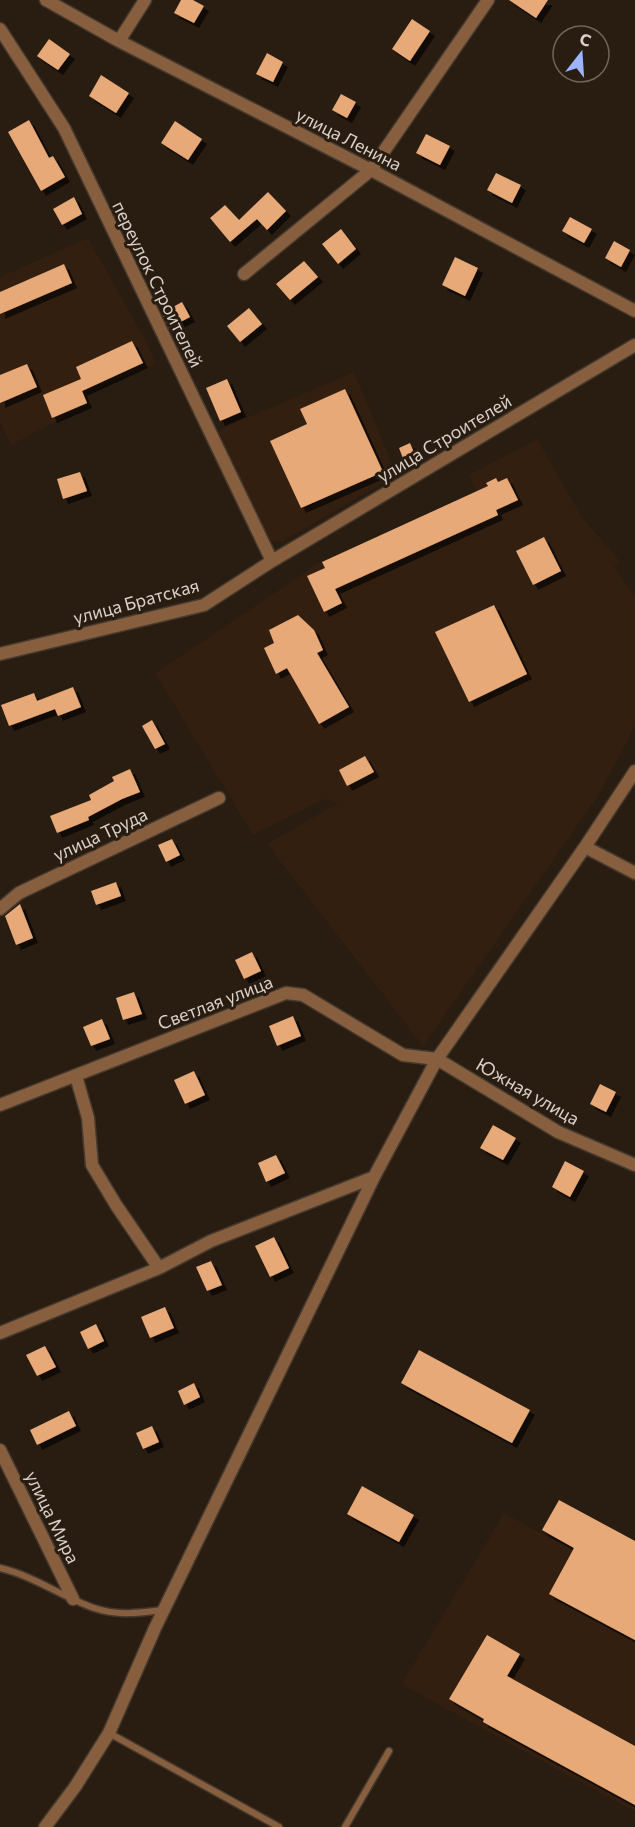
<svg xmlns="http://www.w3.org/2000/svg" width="635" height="1827" font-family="Commissioner,sans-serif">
<defs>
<filter id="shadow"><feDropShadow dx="5" dy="5" stdDeviation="0" flood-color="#0009"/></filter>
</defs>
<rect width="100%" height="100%" fill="#291c11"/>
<!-- built -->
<path fill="#321f10" d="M88,238L147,343L156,364L86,392L91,404L11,445L0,422V277Z
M354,372L397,475L283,541L272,542L265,536L218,430Z
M537,439L583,519L620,561L614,567L635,596V726L600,793L423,1046L267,844L338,803L324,799L253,835L155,673L322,561L476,492L469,475Z
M504,1513L635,1584V1812L426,1698L402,1683Z"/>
<!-- building -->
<path fill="#e6a977" filter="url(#shadow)" d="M181,0H193L204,6L194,23L174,13Z
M509,0H548L536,18Z
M412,19L430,31L410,61L392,49Z
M49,39L70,54L58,70L37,56Z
M267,53L283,62L273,82L256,74Z
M101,75L129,93L116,113L89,96Z
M341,94L356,102L347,118L332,110Z
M29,120L49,158L53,156L65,177L41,191L8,132Z
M175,121L202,139L188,160L161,143Z
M426,134L450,146L440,165L416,153Z
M496,173L521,185L512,203L487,190Z
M268,192L286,211L267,230L257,219L230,242L210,218L225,205L239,220Z
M74,197L82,214L62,225L53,209Z
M570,217L592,229L584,243L562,231Z
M341,229L356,249L338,264L322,244Z
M614,241L630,250L621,267L605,258Z
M455,257L478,268L465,296L442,285Z
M304,261L318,277L290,300L276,284Z
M64,264L72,283L0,314V292Z
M182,302L190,317L169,328L162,313Z
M249,308L262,324L240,342L227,326Z
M132,341L143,363L82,391L87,403L52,418L43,395L81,379L76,367Z
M27,364L37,387L0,403V375Z
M227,379L241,412L220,421L206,388Z
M345,389L383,472L301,508L270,441L307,424L300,409Z
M410,443L416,457L404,461L399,448Z
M80,472L87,491L63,499L57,479Z
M496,478L498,482L507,478L518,500L496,510L498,515L335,589L342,603L324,612L307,576L325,568L322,562L488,486L486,483Z
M544,537L561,571L533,585L516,551Z
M494,605L527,674L469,702L435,632Z
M298,615L314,630L323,650L317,653L349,707L319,724L287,668L276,674L264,648L274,643L269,630Z
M73,687L81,707L58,716L55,709L9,726L1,705L34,693L37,701Z
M152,720L165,744L155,749L142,726Z
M365,756L374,772L347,786L339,770Z
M130,769L140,792L122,799L88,817L89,820L57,833L50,816L91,800L89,795L114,781L112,777Z
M172,839L180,855L166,862L158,845Z
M116,882L121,896L96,905L91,891Z
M20,904L33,938L16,945L5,916Z
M252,952L261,971L244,979L235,960Z
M134,992L142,1014L123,1020L116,998Z
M293,1016L301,1036L277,1046L269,1026Z
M102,1019L110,1039L91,1046L83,1027Z
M194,1071L205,1095L185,1104L174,1080Z
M600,1084L616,1092L606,1112L590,1104Z
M493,1125L516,1138L503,1160L480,1148Z
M276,1155L285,1173L266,1182L258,1163Z
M565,1161L584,1171L570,1197L552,1187Z
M274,1237L289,1268L270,1277L255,1246Z
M211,1261L222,1285L207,1291L196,1267Z
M165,1307L174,1328L150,1338L141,1317Z
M96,1324L104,1341L88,1349L80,1332Z
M45,1346L56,1367L37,1376L26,1355Z
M419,1350L530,1410L512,1443L401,1383Z
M194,1383L200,1397L184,1405L178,1391Z
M69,1411L76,1426L37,1445L30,1430Z
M152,1426L159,1442L143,1449L136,1433Z
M362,1486L414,1515L399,1542L347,1514Z
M559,1500L635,1541V1640L549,1594L574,1548L542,1530Z
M487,1635L520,1654L507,1676L635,1746V1805L483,1722L484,1719L449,1699Z"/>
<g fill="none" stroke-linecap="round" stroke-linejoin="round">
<defs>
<path id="lane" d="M0,1568C34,1576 62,1597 94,1608C117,1616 140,1613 163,1610
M109,1733L279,1827
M345,1827L389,1751"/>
<path id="street" d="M46,0L119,41L371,170L635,311
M0,29L64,128L272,561
M119,41L145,0
M244,274L371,170L488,0
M0,654L204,605L272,561L635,345
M585,847L635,873
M0,909L19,893L219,798
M76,1076L88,1118L92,1165L116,1205L159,1268L211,1241L374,1177
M0,1105L286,993L303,995L403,1055L437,1059L558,1132L635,1165
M0,1333L159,1268
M0,1450L73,1599
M45,1827L75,1787L109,1733L155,1628L374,1177L437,1059L585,847L635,771"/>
</defs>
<!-- lane casing -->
<use href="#lane" stroke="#45392e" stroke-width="9"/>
<!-- street casing -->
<use href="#street" stroke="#45392e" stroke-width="15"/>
<!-- lane -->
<use href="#lane" stroke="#875f3e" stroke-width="6"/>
<!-- street -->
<use href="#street" stroke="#875f3e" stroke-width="12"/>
</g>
<g text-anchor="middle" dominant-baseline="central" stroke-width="6" stroke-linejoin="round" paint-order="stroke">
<!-- street labels -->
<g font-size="18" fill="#dad1c9" stroke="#291c11">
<text transform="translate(349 139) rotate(27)">улица Ленина</text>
<text transform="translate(158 284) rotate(64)">переулок Строителей</text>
<text transform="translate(444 438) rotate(-31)">улица Строителей</text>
<text transform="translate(136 601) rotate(-15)">улица Братская</text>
<text transform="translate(100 834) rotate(-25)">улица Труда</text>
<text transform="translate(215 1002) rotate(-21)">Светлая улица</text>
<text transform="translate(528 1091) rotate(30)">Южная улица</text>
<text transform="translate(53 1517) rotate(64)">улица Мира</text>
</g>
</g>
<!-- north arrow -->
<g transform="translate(581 54) rotate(17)"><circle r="28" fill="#291c11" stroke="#70645b" stroke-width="1.5"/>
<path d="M0-4.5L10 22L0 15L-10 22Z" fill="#9cb4fd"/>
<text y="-9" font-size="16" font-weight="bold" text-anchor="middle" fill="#dad1c9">С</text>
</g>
</svg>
